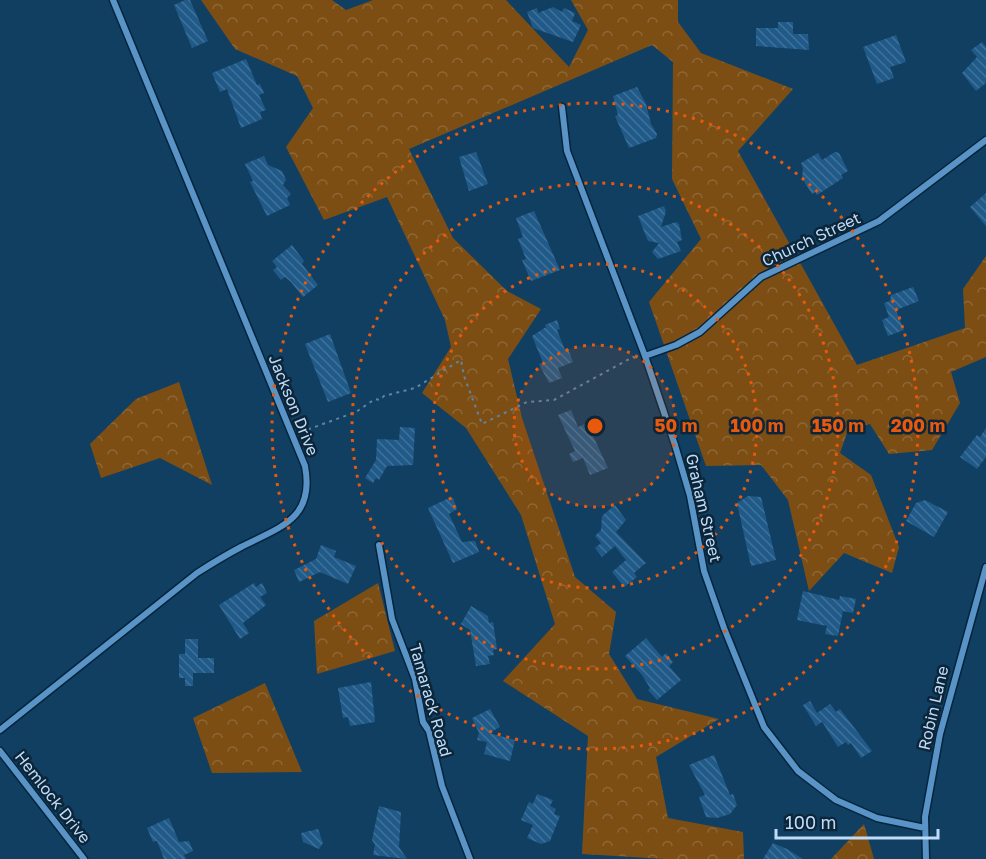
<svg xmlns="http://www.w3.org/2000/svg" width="986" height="859" font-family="'Golos Text',sans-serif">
<defs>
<pattern id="forest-crowns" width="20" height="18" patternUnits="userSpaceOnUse" patternTransform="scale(1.5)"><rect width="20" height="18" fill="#7d4e14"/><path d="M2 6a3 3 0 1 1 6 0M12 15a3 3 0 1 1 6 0" fill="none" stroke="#8e6737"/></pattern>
<pattern id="building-back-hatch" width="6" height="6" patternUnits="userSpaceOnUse" patternTransform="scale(1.5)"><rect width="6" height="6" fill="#205a88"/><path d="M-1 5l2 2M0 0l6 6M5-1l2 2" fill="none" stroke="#3f719a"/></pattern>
</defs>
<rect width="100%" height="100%" fill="#113f62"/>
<!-- forest -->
<path fill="url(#forest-crowns)" d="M201,0H332L346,10L373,0H506L569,67L588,30L571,0H678V22L701,53L793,89L738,151L857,365L965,328L963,289L986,256V357L951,372L960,403L932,450L889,454L870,424L848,430L840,453L871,475L899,547L892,573L844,553L809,591L788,500L761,465L706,466L649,302L701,239L672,179L673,62L652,45L409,149L453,238L507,291L541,309L508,359L522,418L575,577L616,612L609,654L637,699L719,719L656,757L668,818L743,832L744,859H666L582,854L588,736L503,681L555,624L521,515L466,428L422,393L451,347L445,320L387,197L324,220L286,147L313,108L297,76L235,49Z
M179,382L212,485L160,458L101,478L90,444L136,399Z
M378,583L395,651L317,674L314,621Z
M265,683L302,772L212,773L193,718Z
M864,824L874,859H831Z"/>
<!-- building -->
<path fill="url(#building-back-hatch)" d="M185,0H190L208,41L192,48L174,5Z
M553,7L562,12L564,8L575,13L572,21L581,25L573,42L533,28L527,12L537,8L538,13Z
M778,22H793V34H808L809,50L756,46V28H778Z
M896,35L906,62L890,67L894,78L877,84L863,47Z
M982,42L986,47V83L976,91L962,73L977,57L971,50Z
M246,59L257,85L260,84L264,93L259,95L266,110L260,112L262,119L241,128L227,89L220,92L212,73Z
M637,87L646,104L651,124L657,134L656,138L629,148L615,116L618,115L613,96Z
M476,152L488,184L469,191L459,157Z
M835,152L839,153L848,171L841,175L843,178L817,195L815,192L812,194L802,178L803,168L801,163L818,153L822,160Z
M264,156L268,165L282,171L286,180L283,185L291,194L287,198L290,205L267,216L250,182L253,181L245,164Z
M986,193V226L970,207Z
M664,206L666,211L661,227L676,222L679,224L682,240L677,242L681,251L658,259L652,252L659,243L648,241L638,216Z
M534,211L560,270L531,281L522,260L526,259L518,239L523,237L516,218Z
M292,245L304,261L302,264L318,285L303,297L291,282L285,277L281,280L273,270L277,267L272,261Z
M913,287L919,301L896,310L904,330L888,336L882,320L889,317L884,303L890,301L891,295Z
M557,320L560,329L557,330L565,350L568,349L573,362L558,368L562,378L549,383L539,364L543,363L532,336L546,327L545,325Z
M330,334L351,393L328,402L305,344Z
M571,410L578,427L587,423L608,468L590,475L583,458L573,462L569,454L575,451L558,415Z
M400,427L415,428L413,465L387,466L379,480L376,478L373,483L365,478L376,460L377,439L399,440Z
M986,428V457L977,469L960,457L977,435L980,437Z
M748,496L761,497L776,560L751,566L737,503Z
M449,498H453L457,509L449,514L462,542L475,541L479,552L453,563L428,508Z
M925,500L948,512L934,537L906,521L916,503Z
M615,505L626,520L616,532L646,563L634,573L637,577L624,587L612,572L626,560L615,546L602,557L595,548L601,543L595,536L601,530L602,516Z
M321,545L336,551L334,557L356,566L348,584L320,572L299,582L294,570L316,559Z
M254,583L256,587L262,583L267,593L260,597L266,605L243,623L249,633L240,639L219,605Z
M803,591L839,600L840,596L856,599L853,613L843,611L838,636L825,634L827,626L797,620Z
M471,606L488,616L489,623L493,622L497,649L493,650L494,655L488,656L490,664L476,666L470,630L461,624Z
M646,638L662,657L666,653L673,662L669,666L681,680L657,700L648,690L650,688L642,675L625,656Z
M185,639H198V658H214V673H193V686H185V678H179V654H185Z
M371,682L375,722L350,726L348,717L343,718L338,688Z
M810,701L817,713L830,704L836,712L840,709L872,751L861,758L851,743L848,745L846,742L838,747L821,720L822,722L816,726L803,705Z
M490,709L500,727L489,733L515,740L510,761L484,754L487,742L477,740L479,733L472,718Z
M714,755L730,795L733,794L737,805L730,814L717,818L706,817L699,797L705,795L689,765Z
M537,794L553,800L550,806L556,809L554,814L560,816L550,841L541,844L527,838L533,825L521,820L529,802L533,804Z
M379,806L401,812L399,847L407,859L373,855L375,845L372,840Z
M169,818L179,842L189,841L193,851L184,855L186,859H164L157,841L153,842L147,828Z
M318,829L323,843L319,849L303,842L301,833Z
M773,843L787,849L803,859H763Z"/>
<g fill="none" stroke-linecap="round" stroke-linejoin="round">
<defs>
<path id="street" d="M562,107L567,151L645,356L675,445L690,496L704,571L724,628L764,727L798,771L836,800L877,818L925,828
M645,356L676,345L700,332L761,277L879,221L986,140
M379,545L392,619L415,679L423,722L429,731L442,786L470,859
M0,730L197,573C211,564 226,555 241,547C280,527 315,519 305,466L113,0
M0,751L84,859
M926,859L925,817L940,734L986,567"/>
</defs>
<!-- street casing -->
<use href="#street" stroke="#05253d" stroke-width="9"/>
<!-- path -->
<path stroke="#5d84a3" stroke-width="2" stroke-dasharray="3 4.5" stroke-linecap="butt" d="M301,432L356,412L375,399L380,400L384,396L415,388L461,360L464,376L482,424L527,402L554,400L633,357L638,359"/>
<!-- street -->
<use href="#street" stroke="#5a94c7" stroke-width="6"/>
</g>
<!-- distance rings -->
<circle cx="595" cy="426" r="81" fill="#e8590c" fill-opacity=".12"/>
<g fill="none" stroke="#e8590c" stroke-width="3" stroke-dasharray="3 6">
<circle cx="595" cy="426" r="81"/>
<circle cx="595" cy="426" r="162"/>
<circle cx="595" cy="426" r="243"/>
<circle cx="595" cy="426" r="323"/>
</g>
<g text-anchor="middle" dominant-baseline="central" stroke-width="5" stroke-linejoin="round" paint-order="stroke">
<!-- street labels -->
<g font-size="16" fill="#bfdcf7" stroke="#0c2539">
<text transform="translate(811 239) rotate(-25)">Church Street</text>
<text transform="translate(294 405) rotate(68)">Jackson Drive</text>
<text transform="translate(704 508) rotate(77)">Graham Street</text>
<text transform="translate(431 700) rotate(74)">Tamarack Road</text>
<text transform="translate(933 708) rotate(-77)">Robin Lane</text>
<text transform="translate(53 797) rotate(52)">Hemlock Drive</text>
</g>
</g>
<circle cx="595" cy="426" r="9" fill="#e8590c" stroke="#0c2539" stroke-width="3"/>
<g font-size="18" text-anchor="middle" font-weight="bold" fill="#e8590c" stroke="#0c2539" stroke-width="5" stroke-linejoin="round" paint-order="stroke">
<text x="676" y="432">50 m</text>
<text x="757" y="432">100 m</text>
<text x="838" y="432">150 m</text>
<text x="918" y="432">200 m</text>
</g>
<!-- scale -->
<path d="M776 829v9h162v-9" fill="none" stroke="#bfdcf7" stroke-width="3"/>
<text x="785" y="829" font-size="18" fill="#bfdcf7" stroke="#0c2539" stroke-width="4.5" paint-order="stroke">100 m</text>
</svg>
